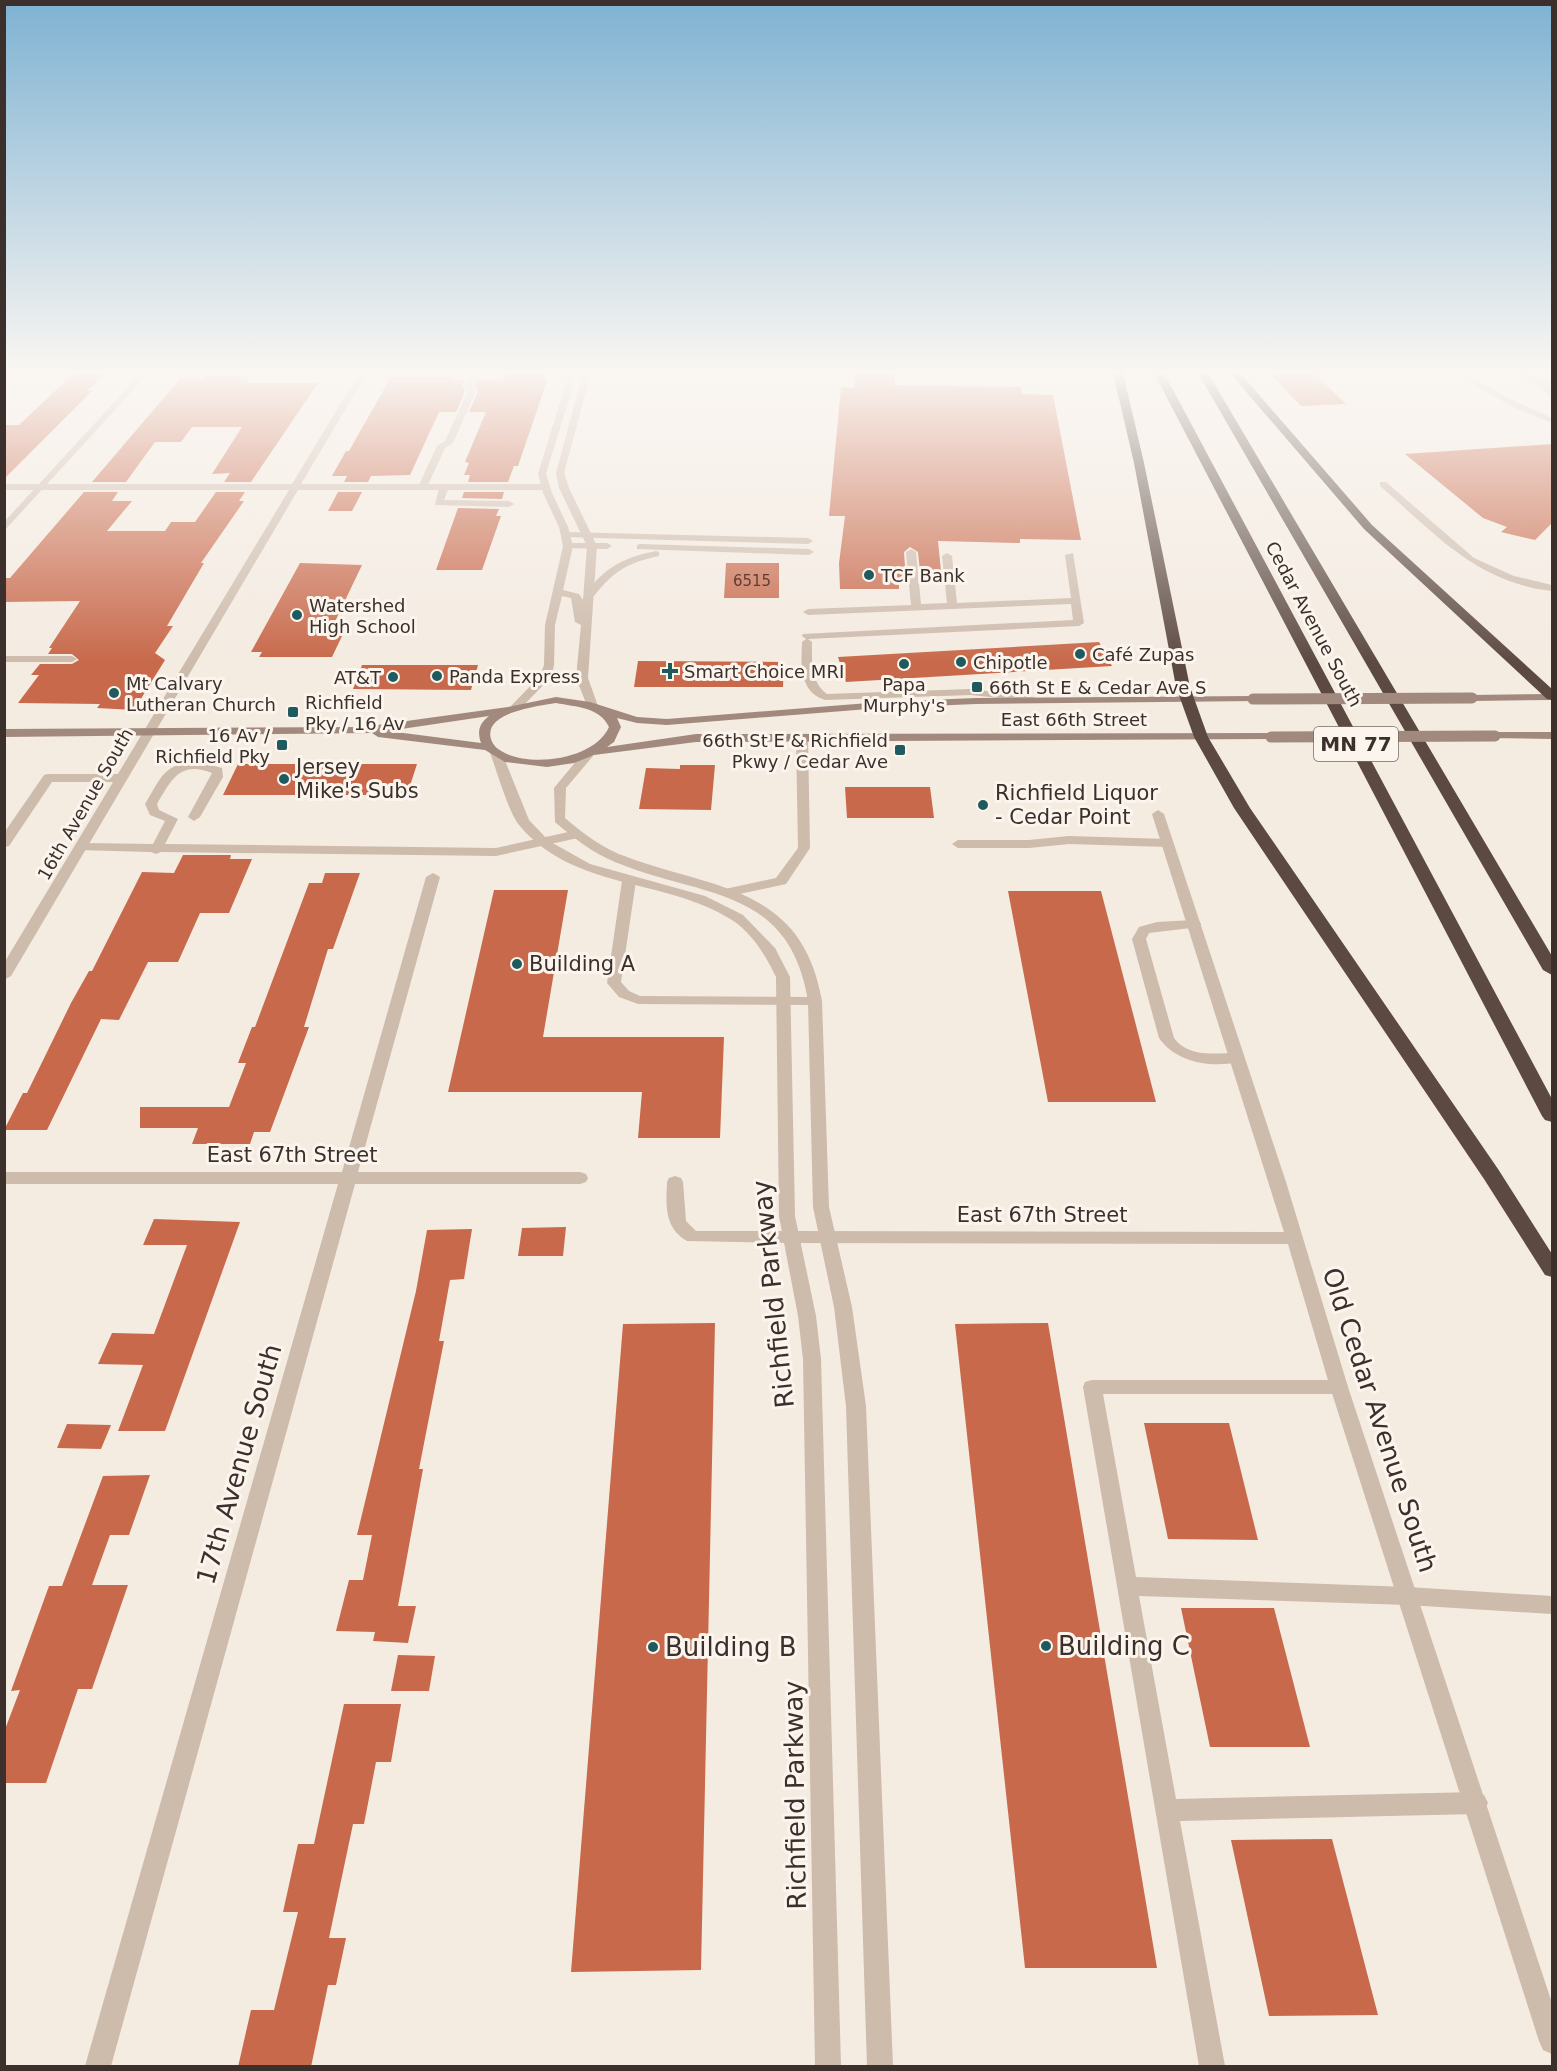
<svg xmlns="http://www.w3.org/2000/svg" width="1557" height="2071" font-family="'DejaVu Sans',sans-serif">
<rect width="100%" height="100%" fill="#f4ebe1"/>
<!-- green -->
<path fill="#b8c4a0" d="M1515,373H1552V397Z"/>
<!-- building -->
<path fill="#c8694b" d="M74,373H106L87,391H92L4,479V425H19Z
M505,373H546L544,378H548L518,466H514L508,482H468L470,475H464L469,463L465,462L486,412H469L478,392L475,385L477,380H502Z
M856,373H895V385L1021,387L1022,394L1053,395L1081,540L1020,539V543L938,541L942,581H921L918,552L910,547L904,552L906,581H899V589H840L839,563L845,516H829L841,387L854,388Z
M1270,373H1314L1346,404L1301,406Z
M206,376H250L246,383H318L251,482H224L230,473L212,474L242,427H192L181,442H155L126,482H92L180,379H203Z
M391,377H455L454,380H464L462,386L465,391L456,412H439L410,475L371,476L368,482H344L347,476H332L346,451H349Z
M1552,444V523L1535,540L1501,532L1507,527L1483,518L1405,454Z
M84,492H118L112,501H132L107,531H165L171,522H195L216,492H245L239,501H244L201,563H204L167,626H173L155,653L165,660L134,710L97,708L100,704L18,703L39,675H31L40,664H72L79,660L72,654H48L52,648H49L80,601L4,602V578H10Z
M338,492H362L352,511H328Z
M464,492H504L502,499L462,498Z
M458,508L499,509L496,516H501L482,570H436Z
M300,563L362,565L329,634H343L332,657H259L262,652H251Z
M726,563H779V598H724Z
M1099,642L1112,666L846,682L838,657Z
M638,661L784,662L783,687H634Z
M362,665H478L471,690L353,689Z
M238,764H417L407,795H223Z
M680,765H715L711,810L639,809L646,768L680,769Z
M845,787H930L934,818H847Z
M183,855H231L230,859H252L229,913H200L178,962H148L119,1020L101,1019L47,1130H4L23,1093H27L71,1003L89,971H92L142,872L174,873Z
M325,873H360L333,949H328L304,1027H309L270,1132H254L250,1144H192L198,1128H140V1107H229L246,1063H238L252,1027H255L309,883H322Z
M494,890H568L543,1037H724L720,1138H638L642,1092H448Z
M1008,891H1101L1156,1102H1048Z
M154,1219L240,1222L165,1431H118L143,1365L98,1364L112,1333L154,1334L187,1245H143Z
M566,1227L563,1256H518L522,1228Z
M472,1229L464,1279L450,1280L439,1341H444L419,1469H423L398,1606H416L408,1643L373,1641L375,1632L336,1631L349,1580H363L372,1535H357L416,1291L427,1230Z
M715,1323L701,1970L571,1972L623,1324Z
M1048,1323L1157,1968H1025L955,1324Z
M1144,1423H1229L1258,1540L1168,1539Z
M67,1424L111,1425L101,1449L57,1448Z
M150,1475L129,1535H110L92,1585H128L92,1689H78L46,1783H4V1732L20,1690L11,1691L49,1586H62L103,1476Z
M1181,1608H1274L1310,1747H1210Z
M398,1655L435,1656L429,1691H391Z
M344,1704H401L391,1762H376L364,1824H353L329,1938H346L336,1985H328L311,2067H238L251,2010H274L298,1912H283L298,1844H314Z
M1332,1839L1378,2015L1269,2016L1231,1840Z"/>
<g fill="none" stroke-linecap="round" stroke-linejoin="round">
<!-- service -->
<path fill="#cdbbac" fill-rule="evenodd" d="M469,373H477L472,385L476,391L453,443L445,448L426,489H420L418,487L437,446L445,441L468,391L464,385Z
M1454,373H1463L1517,402L1552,418V423L1511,406Z
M1380,482H1386L1474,558L1514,576L1552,585V591C1475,582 1436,534 1380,486Z
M444,484L449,487L444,500L509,501L514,504L509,507L435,505L439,487Z
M567,532L808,538L813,541L808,544L564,537V533Z
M568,543H607L612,546L607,549L565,548V544Z
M640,544L809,549L814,552L809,555L637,549V545Z
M911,549L916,552L921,604L947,603L942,556L947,553L952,556L957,603L1071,598L1065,555L1073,553L1084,623L1079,626L808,639L812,642C812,661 810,681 827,694L971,689L1033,697L1039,700L1037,702L971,695L825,700C799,692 801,664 802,642L806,639L802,636L803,634L1073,620L1071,604L808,615L803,612L808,609L911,605L906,552Z
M656,551L659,552V556C627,563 615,570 594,596L585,594C604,568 624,557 656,551Z
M4,656H72L77,659L72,662H4Z
M199,762L222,768L223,777L200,817L194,821L188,817L212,773C179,760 171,781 157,804L159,810L178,819L165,844L496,848L573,831L579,835L578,838L496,856L161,852L156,854L151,852L77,850L76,847L82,843L153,844L165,821L150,815L145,804C161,778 164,762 199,762Z
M48,774H122L128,778L122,782H52L9,846L4,847V833L44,775Z
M1069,836L1167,839L1173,843L1167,847L1069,844L1029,848H958L952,844L958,840H1029Z
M629,877L636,881L621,982L629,991L640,996L815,997L822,1001L815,1005L638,1004L619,997L607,983L622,881Z
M1194,920L1199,921L1201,924L1199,927L1149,933L1146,939L1174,1038C1189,1058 1215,1053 1237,1053L1242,1055L1245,1058L1242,1061C1214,1069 1176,1063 1159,1038L1132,939L1139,927L1157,922Z
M675,1176L681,1178L683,1182L686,1221L696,1231H789L795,1233L798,1237L795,1241L789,1243L687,1241C664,1228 666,1205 667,1182L669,1178Z
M1092,1380H1339L1346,1382L1348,1387L1346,1392L1339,1394H1103L1136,1577L1408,1587L1552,1596V1614L1408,1605L1139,1596L1176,1799L1476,1792L1484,1795L1488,1803L1484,1811L1476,1814L1180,1821L1225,2066H1199L1083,1387L1085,1382Z"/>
<!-- minor -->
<path fill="#cdbbac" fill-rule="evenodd" d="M359,373H367L301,484H545L550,487L545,490H298L11,976L4,980V963L289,490H4V484H292Z
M802,734L808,738L810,848L786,884L730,896L725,895L723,892L725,889L776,878L798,848L796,738Z
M1158,810L1164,814L1286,1182L1348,1387L1552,2003V2054L1543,2050L1539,2041L1330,1387L1288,1244L789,1243L783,1241L780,1237L783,1233L789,1231L1284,1232L1152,814Z
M433,873L440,877L358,1172H580L586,1174L588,1178L586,1182L580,1184H355L111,2066H85L338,1184H4V1172H342L426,877Z"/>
<!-- tertiary -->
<path fill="#cdbbac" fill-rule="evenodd" d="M141,373H149L4,531V522Z
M569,373H577L546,474L552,493L568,527L573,546L563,590L579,594L583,600L587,546L559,488L556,473L583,373H591L564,473L569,488L597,546L588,678L598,706L592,709L588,708L576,678L581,625L575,622L571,598L562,596L555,625L554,665L551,677L521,708L517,709L511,706L540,676L544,665L545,625L563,546L559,527L543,493L538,474Z
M496,749L502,753L529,820L549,841L590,864L705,896L743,915L775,948L790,977L795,1216L816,1316L821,1359L841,2066H815L803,1359L798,1316L779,1216L776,977C766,956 752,933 732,920C664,877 574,891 519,825C508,811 497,771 490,753Z
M587,752L593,756L566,788L565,818C584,834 603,849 627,857C716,890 802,886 822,1001L829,1207L852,1307L866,1406L893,2066H867L846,1406L834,1307L813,1207L808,1001C789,885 701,898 615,862C591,852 574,838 555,822L554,788L583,753Z"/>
<!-- secondary -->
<path fill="#a18a7d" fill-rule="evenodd" d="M1552,694V700L1472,701L1466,698L1472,695Z
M1253,696L1257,697V701L976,704L881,708L667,725L637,723L617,718L621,727L614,742L607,747L696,734L1271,733L1277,737L1275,739L696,742L594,755L574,763L547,767L505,762L485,750L378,737L372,733L4,737V729L363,727L508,707L556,697L590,702L637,717L667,719L881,702L976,698ZM556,703C576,707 600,707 609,727C595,759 532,768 503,752C497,749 493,745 491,739C483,712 539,706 556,703ZM489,716C479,724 477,731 481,743L388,731Z
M1495,732H1552V739L1491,738L1489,736Z"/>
<!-- motorway -->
<path fill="#5c4a42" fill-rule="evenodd" d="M1113,373H1123L1144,463L1190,687L1208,737L1250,808L1498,1169L1552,1254V1277L1545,1275L1484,1179L1234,808L1194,737L1176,687L1134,463Z
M1154,373H1164L1552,1099V1122L1545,1120L1542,1116Z
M1198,373H1208L1552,956V975L1543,970Z
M1230,373H1240L1372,525L1552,689V700L1547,699L1364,529Z"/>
<!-- secondary-bridge -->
<path stroke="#a18a7d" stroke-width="11" d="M1253,699L1472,698
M1271,737L1495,736"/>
</g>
<!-- sky -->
<linearGradient id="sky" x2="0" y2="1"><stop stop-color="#7eb2d2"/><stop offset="0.56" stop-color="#faf6f2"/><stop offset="1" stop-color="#faf6f2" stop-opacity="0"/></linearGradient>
<rect width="1557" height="663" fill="url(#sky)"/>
<!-- markers -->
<g fill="#1f5a5e" stroke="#fbf5ee" stroke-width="2">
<circle cx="869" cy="575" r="6"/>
<circle cx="297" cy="615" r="6"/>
<circle cx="1080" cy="654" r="6"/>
<circle cx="961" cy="662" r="6"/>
<circle cx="904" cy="664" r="6"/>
<path d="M667 662h6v6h6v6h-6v6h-6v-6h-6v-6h6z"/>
<circle cx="437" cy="676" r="6"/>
<circle cx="393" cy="677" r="6"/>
<rect x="971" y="681" width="12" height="12" rx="3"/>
<circle cx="114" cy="693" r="6"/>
<rect x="287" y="706" width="12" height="12" rx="3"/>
<rect x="276" y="739" width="12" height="12" rx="3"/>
<rect x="894" y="744" width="12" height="12" rx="3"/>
<circle cx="284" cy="779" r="6"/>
<circle cx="983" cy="805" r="6"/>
<circle cx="517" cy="964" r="6"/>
<circle cx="1046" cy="1646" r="6"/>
<circle cx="653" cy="1647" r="6"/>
</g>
<g text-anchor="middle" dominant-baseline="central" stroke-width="6" stroke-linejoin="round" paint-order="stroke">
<!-- far-number labels -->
<g font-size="15" fill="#5e3e33">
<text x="752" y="581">6515</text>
</g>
<!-- far-poi labels -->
<g font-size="18" fill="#3b302b" stroke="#fbf5ee" text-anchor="start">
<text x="881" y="575">TCF Bank</text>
<text x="309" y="605">Watershed<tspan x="309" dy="21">High School</tspan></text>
<text x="1092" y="654">Café Zupas</text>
<text x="973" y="662">Chipotle</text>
<text x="684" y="671">Smart Choice MRI</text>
<text x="449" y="676">Panda Express</text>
<text x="381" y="677" text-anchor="end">AT&amp;T</text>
<text x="126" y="683">Mt Calvary<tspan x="126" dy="21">Lutheran Church</tspan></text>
<text x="904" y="684" text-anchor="middle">Papa<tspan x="904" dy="21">Murphy's</tspan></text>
<text x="989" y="687">66th St E &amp; Cedar Ave S</text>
<text x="305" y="702">Richfield<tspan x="305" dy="21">Pky / 16 Av</tspan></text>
<text x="270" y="735" text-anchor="end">16 Av /<tspan x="270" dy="21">Richfield Pky</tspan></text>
<text x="888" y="740" text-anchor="end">66th St E &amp; Richfield<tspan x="888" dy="21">Pkwy / Cedar Ave</tspan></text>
</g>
<!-- far-street labels -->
<g font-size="18" fill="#3b302b" stroke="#fbf5ee">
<text transform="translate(1314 624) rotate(62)">Cedar Avenue South</text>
<text x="1074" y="719">East 66th Street</text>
<text transform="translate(85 804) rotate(-60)">16th Avenue South</text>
</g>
<!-- shield labels -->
<rect fill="#fbf5ee" stroke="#756b66" stroke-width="1.5" x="1314" y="727" width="84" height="34" rx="4.5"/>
<g font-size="20" font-weight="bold" fill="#3b302b">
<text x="1356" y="744">MN 77</text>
</g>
<!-- poi labels -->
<g font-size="21" fill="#3b302b" stroke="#fbf5ee" text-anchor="start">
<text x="296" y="767">Jersey<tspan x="296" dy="24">Mike's Subs</tspan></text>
<text x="995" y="793">Richfield Liquor<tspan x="995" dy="24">- Cedar Point</tspan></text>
<text x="529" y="964">Building A</text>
</g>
<!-- street labels -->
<g font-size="21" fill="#3b302b" stroke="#fbf5ee">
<text x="292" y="1155">East 67th Street</text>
<text x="1042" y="1215">East 67th Street</text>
</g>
<!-- near-street labels -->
<g font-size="26" fill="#3b302b" stroke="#fbf5ee">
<text transform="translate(773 1294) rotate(-96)">Richfield Parkway</text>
<text transform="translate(1380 1420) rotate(72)">Old Cedar Avenue South</text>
<text transform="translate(239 1464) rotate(-74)">17th Avenue South</text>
<text transform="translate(795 1795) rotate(-91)">Richfield Parkway</text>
</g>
<!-- near-poi labels -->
<g font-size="26" fill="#3b302b" stroke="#fbf5ee" text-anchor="start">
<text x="1058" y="1646">Building C</text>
<text x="665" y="1647">Building B</text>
</g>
</g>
<!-- border -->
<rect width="1557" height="2071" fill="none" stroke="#3b302b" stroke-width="12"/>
</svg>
